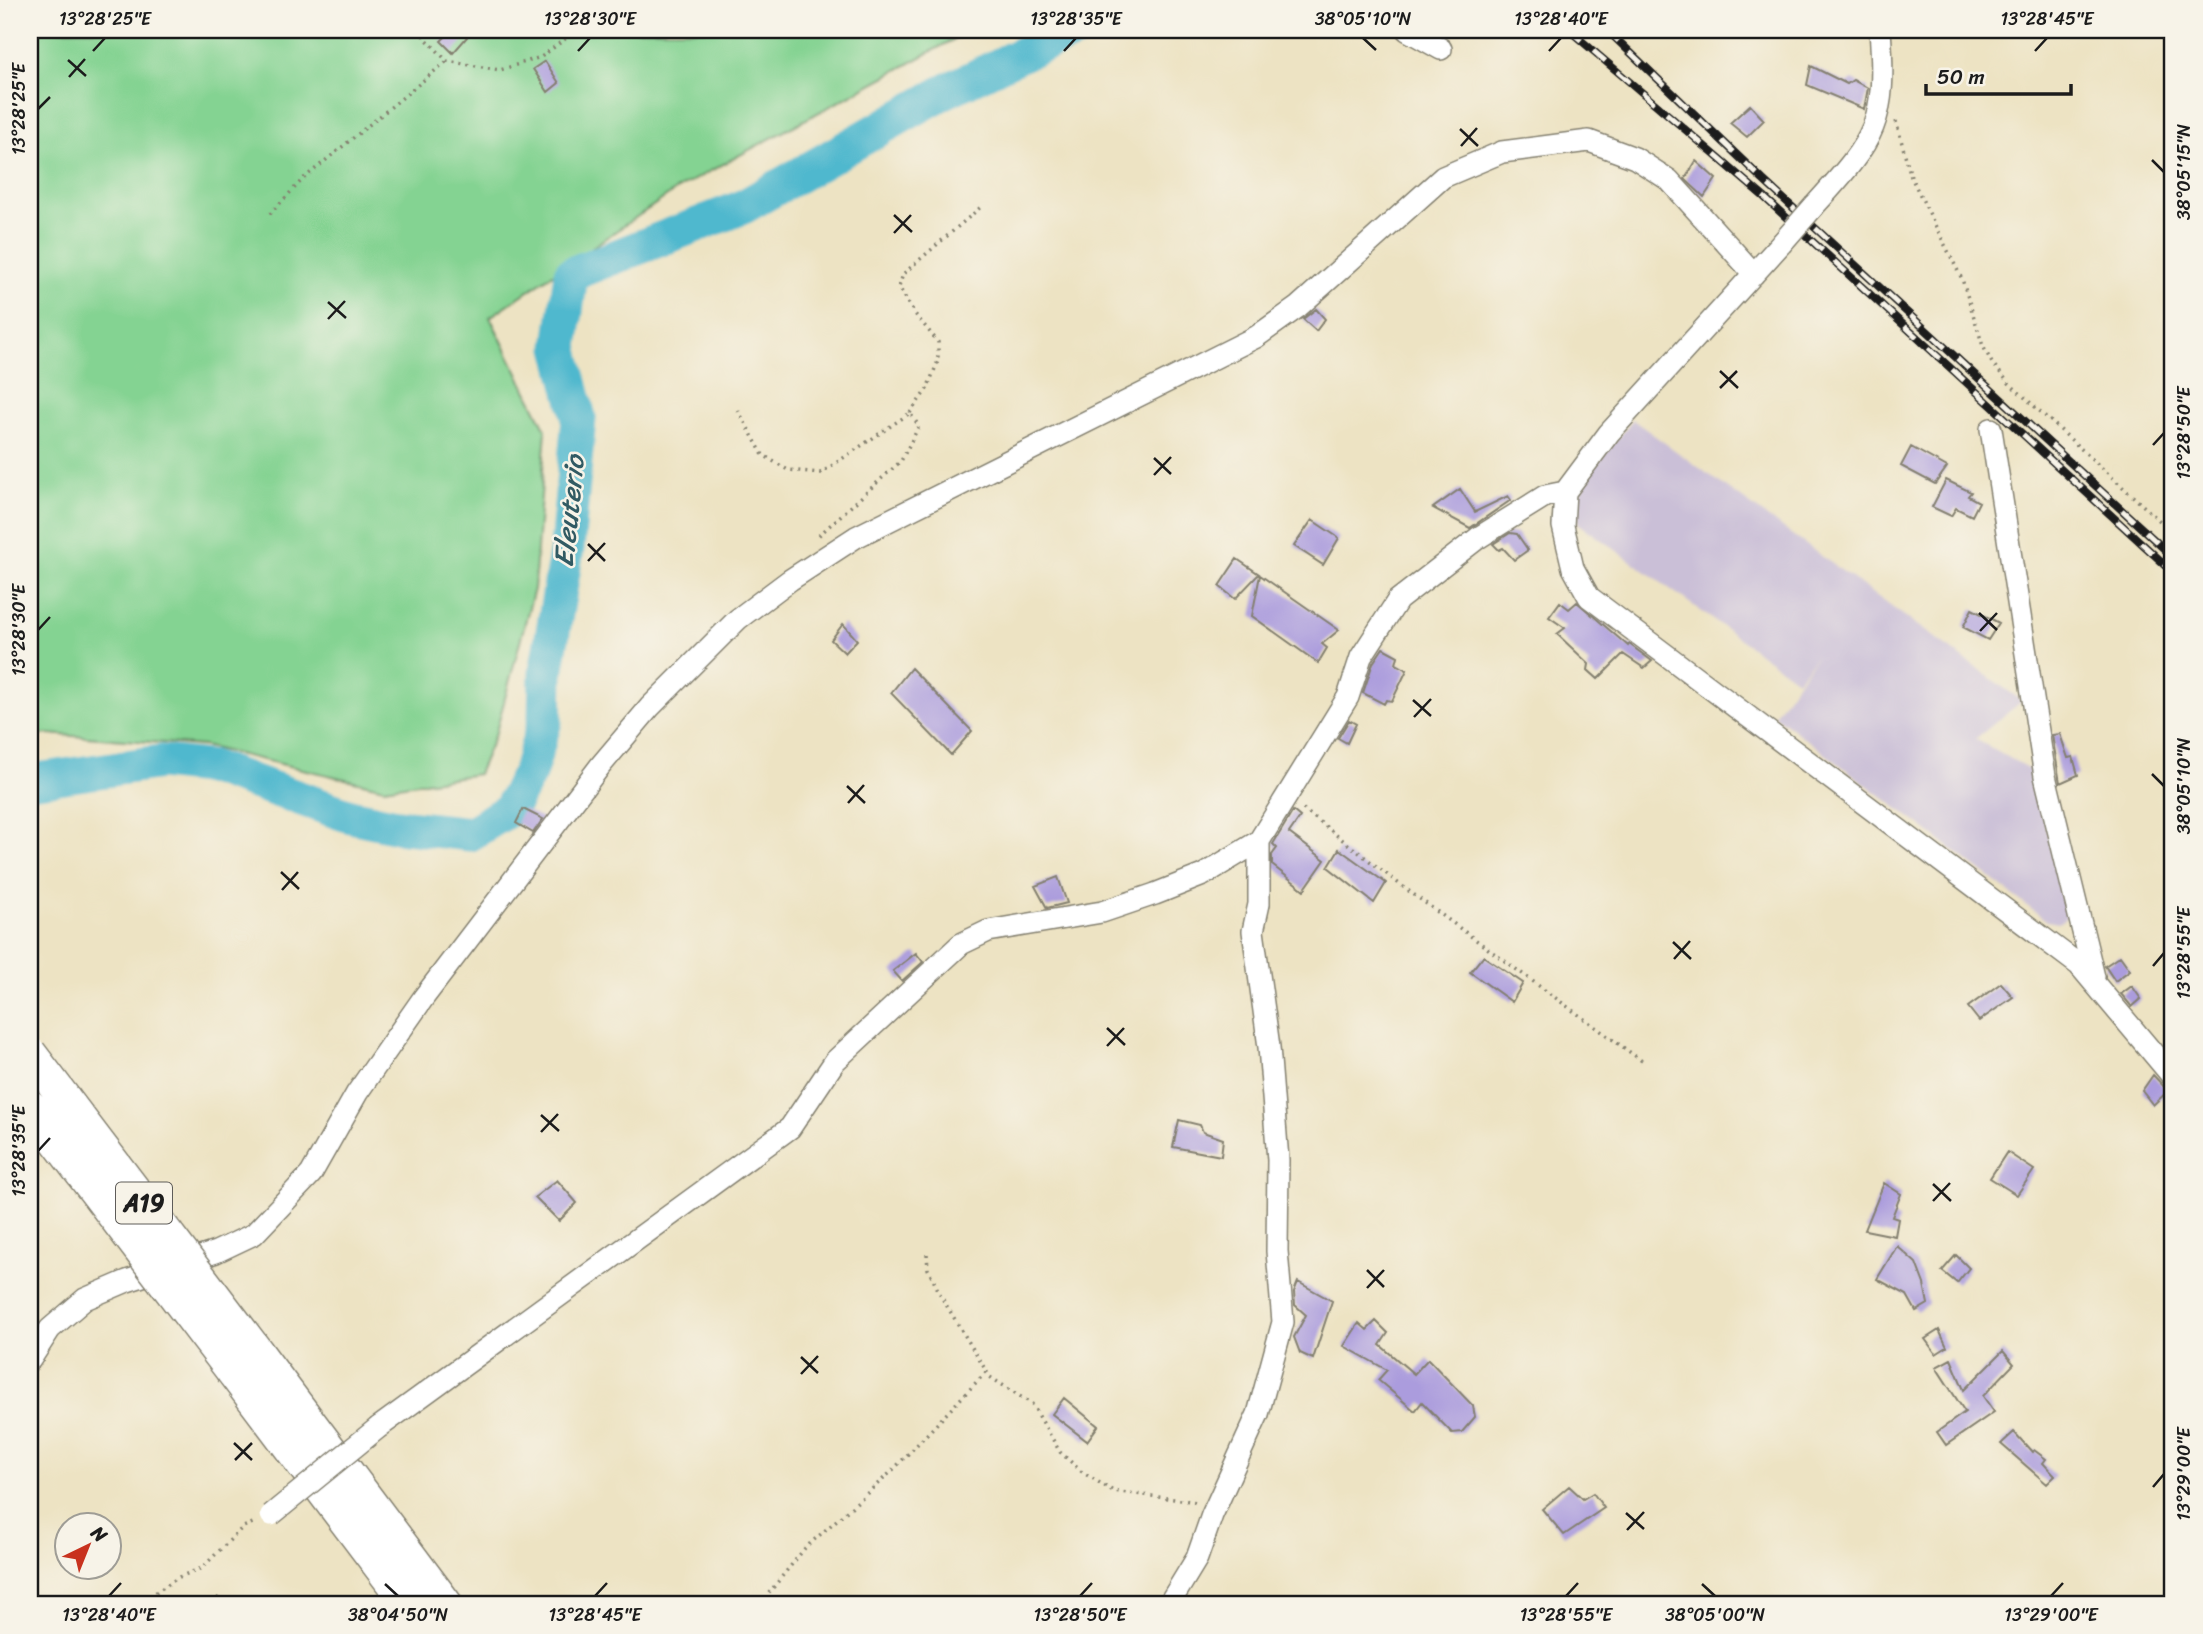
<svg xmlns="http://www.w3.org/2000/svg" width="2203" height="1634" font-family="Sriracha,sans-serif">
<rect width="100%" height="100%" fill="#f7f3e8"/>
<filter id="ink" filterUnits="userSpaceOnUse"><feTurbulence type="fractalNoise" baseFrequency=".0143" numOctaves="2"/><feDisplacementMap in="SourceGraphic" scale="14" xChannelSelector="R" yChannelSelector="G"/><feConvolveMatrix kernelMatrix="1 2 1 2 8 2 1 2 1" color-interpolation-filters="sRGB"/></filter>
<filter id="wash" filterUnits="userSpaceOnUse"><feTurbulence type="fractalNoise" baseFrequency=".00686" numOctaves="4" result="noise"/><feDisplacementMap in="SourceGraphic" scale="28" xChannelSelector="R" yChannelSelector="G"/><feGaussianBlur stdDeviation="1.57" result="paint"/><feColorMatrix in="noise" values="0 0 0 0 0 0 0 0 0 0 0 0 0 0 0 0 0 1.4 0 .05"/><feComposite in="paint" operator="in"/></filter>
<g filter="url(#wash)">
<rect width="100%" height="100%" fill="#ede3c3"/>
<!-- industrial -->
<path fill="#cabfd7" d="M1633,420L2022,701L1975,739L2033,771L2067,917L2058,923L2047,921L1774,715L1818,654L1797,680L1578,523L1577,500L1589,473Z"/>
<!-- green -->
<path fill="#84d392" stroke="#507857" stroke-width="2" d="M30,30H971L679,188L490,317L546,430L534,589L496,732L478,774L384,788L203,746L47,734L30,737Z"/>
<g fill="none" stroke-linecap="round" stroke-linejoin="round">
<!-- river -->
<path stroke="#50b8ce" stroke-width="35" d="M30,781L161,762L214,768L350,816L397,826L470,834L510,809L530,771L545,721L546,673L567,548L579,418L561,347L571,274L743,207L942,93L1030,50L1080,30"/>
</g>
<g id="blocks">
<!-- building -->
<path fill="#ab9cdd" d="M452,30H460L467,37L453,53L441,41Z
M545,61L559,83L548,92L533,69Z
M1811,66L1847,84L1853,80L1868,88L1864,109L1807,85Z
M1750,105L1764,120L1747,137L1730,123Z
M1696,161L1716,179L1704,197L1685,179Z
M1316,309L1325,319L1316,331L1303,319Z
M1911,447L1947,467L1935,484L1901,466Z
M1946,480L1971,492L1968,496L1979,502L1972,516L1956,508L1951,516L1932,507Z
M1460,489L1475,512L1508,496L1511,500L1470,528L1433,508Z
M1312,520L1339,538L1323,565L1294,546Z
M1510,533L1517,534L1528,550L1514,560L1503,548L1499,550L1493,544Z
M1237,559L1259,574L1235,599L1219,586Z
M1260,575L1339,630L1322,644L1327,648L1318,663L1252,616Z
M1560,602L1569,609L1577,602L1628,646L1629,644L1652,661L1644,668L1623,654L1598,679L1588,670L1589,664L1557,634L1565,628L1549,617Z
M1972,609L1999,623L1988,640L1963,627Z
M843,624L857,640L845,653L831,640Z
M1383,648L1398,656L1396,664L1407,670L1392,701L1386,700L1384,704L1363,693L1373,663Z
M911,668L972,731L951,755L891,693Z
M1349,720L1356,724L1347,743L1338,738Z
M2060,734L2068,758L2073,757L2078,775L2060,783L2052,735Z
M523,809L543,819L533,833L516,823Z
M1293,811L1300,817L1289,833L1325,860L1304,890L1272,865V855L1277,848L1273,844Z
M1339,849L1386,883L1374,903L1328,867Z
M1058,877L1067,903L1047,908L1035,886Z
M916,953L923,962L902,981L893,971Z
M1483,956L1523,983L1512,1002L1470,972Z
M2120,956L2130,970L2115,981L2105,966Z
M2001,983L2013,997L1979,1021L1968,1007Z
M2132,986L2141,999L2132,1007L2121,994Z
M2153,1075L2168,1091L2153,1105L2142,1091Z
M1179,1120L1200,1125L1203,1132L1223,1139L1221,1156L1173,1147Z
M2007,1152L2034,1170L2017,1195L1990,1178Z
M557,1180L577,1203L559,1221L535,1197Z
M1884,1183L1901,1194L1892,1217L1898,1219L1895,1236L1865,1230Z
M1897,1246L1916,1263L1924,1284L1928,1304L1916,1311L1907,1295L1877,1279Z
M1956,1255L1969,1268L1957,1283L1942,1271Z
M1298,1282L1332,1301L1313,1359L1300,1353L1294,1337L1306,1315L1295,1305L1294,1292Z
M1376,1321L1388,1333L1380,1345L1414,1374L1428,1359L1473,1406L1475,1417L1462,1432L1452,1433L1422,1402L1415,1411L1378,1380L1387,1370L1344,1346L1359,1323L1367,1330Z
M1939,1330L1947,1347L1936,1354L1925,1339Z
M2003,1351L2014,1364L1983,1396L1994,1412L1946,1445L1937,1432L1965,1412L1936,1367L1951,1359L1964,1390Z
M1064,1398L1098,1426L1087,1441L1052,1414Z
M2014,1432L2032,1452L2034,1450L2046,1459L2043,1463L2055,1476L2047,1484L2001,1444Z
M1569,1486L1583,1499L1593,1493L1604,1508L1564,1535L1542,1509Z"/>
</g>
</g>
<g filter="url(#ink)">
<use href="#blocks" fill-opacity="0" stroke="#848070" stroke-width="2"/>
<g fill="none" stroke-linecap="round" stroke-linejoin="round">
<defs>
<path id="minor" d="M1407,30L1441,49
M1815,205C1876,138 1887,122 1880,30
M1781,244L1609,433L1565,492L1563,526L1573,568L1589,597L2079,965L2173,1077
M1991,429L2045,776L2094,977
M30,1360L50,1329L85,1299L127,1281L216,1252L254,1234L311,1174L357,1093L424,997L601,765L650,707L738,619L790,580L856,537L1256,337L1298,307L1443,177L1502,152L1589,141L1635,158L1669,180L1754,274
M379,1427L790,1128L835,1061L961,944L988,931L1102,912L1155,894L1203,875L1259,841L1348,697L1361,657L1398,600L1478,538L1545,496L1565,492
M1169,1604L1197,1558L1212,1515L1258,1414L1283,1322L1277,1251L1278,1160L1269,1047L1253,931L1259,904V841"/>
<path id="highway" d="M258,1353L446,1604
M232,1371L408,1604"/>
</defs>
<!-- minor casing -->
<use href="#minor" stroke="#848070" stroke-width="24"/>
<!-- highway casing -->
<use href="#highway" stroke="#848070" stroke-width="35"/>
<!-- path -->
<path stroke="#848070" stroke-width="3.5" stroke-dasharray="2 5" stroke-linecap="butt" d="M418,30L447,61L500,70L541,57L577,30
M30,41L37,30
M1896,121L1911,177L1962,279L1983,346L1992,363L2009,383L2173,533
M270,214L303,179L447,61
M738,410L763,455L788,470L821,473L910,413L919,426L901,461L817,537
M910,413L927,389L938,361V342L915,314L899,287L903,274L982,206
M1303,809L1402,886L1642,1061
M927,1254L928,1269L942,1298L990,1377L1032,1404L1060,1452L1082,1472L1113,1491L1197,1502
M138,1604L179,1577L202,1568L243,1527L253,1523
M213,1604L220,1596
M760,1604L805,1548L890,1473L987,1371"/>
<!-- minor -->
<use href="#minor" stroke="#fff" stroke-width="21"/>
<!-- highway -->
<use href="#highway" stroke="#fff" stroke-width="32"/>
<defs>
<path id="rail" d="M1569,30L1764,197L2173,572
M1607,30L1763,180L2173,557"/>
</defs>
<!-- rail casing -->
<use href="#rail" stroke="#1c1c1c" stroke-width="8"/>
<!-- rail -->
<use href="#rail" stroke="#f7f3e8" stroke-width="5" stroke-dasharray="16" stroke-linecap="butt"/>
<defs>
<path id="minor-bridge" d="M1781,244L1815,205
M271,1515L379,1427"/>
<path id="highway-bridge" d="M30,1053L258,1353
M30,1106L232,1371"/>
</defs>
<!-- minor-bridge casing -->
<use href="#minor-bridge" stroke="#848070" stroke-width="24" stroke-linecap="butt"/>
<!-- highway-bridge casing -->
<use href="#highway-bridge" stroke="#848070" stroke-width="35" stroke-linecap="butt"/>
<!-- minor-bridge -->
<use href="#minor-bridge" stroke="#fff" stroke-width="21"/>
<!-- highway-bridge -->
<use href="#highway-bridge" stroke="#fff" stroke-width="32"/>
</g>
</g>
<!-- ticks -->
<path fill="none" stroke="#1c1c1c" stroke-width="2.5" d="M1363,38L1376,50M93,51L105,38M578,51L590,38M1064,51L1076,38M1549,51L1561,38M2035,51L2047,38M68,60L86,76M69,77L85,59M38,109L50,97M1460,129L1478,146M1461,146L1477,128M2152,160L2164,172M894,215L912,232M894,233L911,215M328,302L346,318M328,319L345,301M1720,371L1738,388M1720,388L1737,371M2153,445L2164,433M1154,458L1171,474M1154,475L1171,457M588,544L605,561M588,561L605,543M1979,613L1997,630M38,630L50,617M1980,631L1997,613M1413,700L1431,716M1414,717L1431,699M2152,774L2164,786M847,786L865,803M848,803L864,785M281,872L299,889M282,890L298,872M1673,942L1691,959M1674,959L1690,941M2153,966L2164,953M1107,1028L1125,1045M1107,1046L1124,1028M541,1115L559,1131M541,1132L558,1114M38,1151L50,1138M1933,1184L1951,1201M1933,1201L1950,1183M1367,1270L1384,1287M1367,1288L1384,1270M801,1357L818,1373M801,1374L818,1356M234,1443L252,1460M235,1460L252,1443M2153,1487L2164,1474M1626,1513L1644,1529M1627,1530L1644,1512M385,1584L398,1596M1702,1584L1715,1596M109,1596L121,1583M595,1596L607,1583M1080,1596L1092,1583M1566,1596L1578,1583M2051,1596L2063,1583"/>
<g text-anchor="middle" dominant-baseline="central" stroke-width="5" stroke-linejoin="round" paint-order="stroke">
<!-- shield labels -->
<rect fill="#f7f3e8" stroke="#5e5c59" stroke-width="2" x="116" y="1182.5" width="56" height="41" rx="5"/>
<g font-size="24" font-weight="bold" fill="#1c1c1c">
<text x="144" y="1203">A19</text>
</g>
<!-- water labels -->
<g font-size="28" font-style="italic" fill="#315a63" stroke="#f7f3e8">
<text transform="translate(569 511) rotate(-84)">Eleuterio</text>
</g>
</g>
<!-- margin -->
<rect width="2203" height="1634" fill="none" stroke="#f7f3e8" stroke-width="77"/>
<!-- north arrow -->
<g transform="translate(88 1546) rotate(43)"><circle r="33" fill="#f7f3e8" stroke="#9f9d96" stroke-width="2"/>
<path d="M0-5L12 26L0 18L-12 26Z" fill="#c8321e"/>
<text y="-10" font-size="19" font-weight="bold" text-anchor="middle" fill="#1c1c1c">N</text>
</g>
<!-- scale -->
<path d="M1926 84v10h145v-10" fill="none" stroke="#1c1c1c" stroke-width="3.5"/>
<text x="1937" y="84" font-size="21" fill="#1c1c1c" stroke="#f7f3e8" stroke-width="5" paint-order="stroke">50 m</text>
<rect x="38" y="38" width="2126" height="1558" fill="none" stroke="#1c1c1c" stroke-width="2.5"/>
<g font-size="18" text-anchor="middle" fill="#1c1c1c">
<text x="105" y="25">13°28'25"E</text>
<text x="590" y="25">13°28'30"E</text>
<text x="1076" y="25">13°28'35"E</text>
<text x="1363" y="25">38°05'10"N</text>
<text x="1561" y="25">13°28'40"E</text>
<text x="2047" y="25">13°28'45"E</text>
<text transform="translate(19 109) rotate(-90)" y="6">13°28'25"E</text>
<text transform="translate(2184 172) rotate(-90)" y="6">38°05'15"N</text>
<text transform="translate(2184 433) rotate(-90)" y="6">13°28'50"E</text>
<text transform="translate(19 630) rotate(-90)" y="6">13°28'30"E</text>
<text transform="translate(2184 786) rotate(-90)" y="6">38°05'10"N</text>
<text transform="translate(2184 953) rotate(-90)" y="6">13°28'55"E</text>
<text transform="translate(19 1151) rotate(-90)" y="6">13°28'35"E</text>
<text transform="translate(2184 1474) rotate(-90)" y="6">13°29'00"E</text>
<text x="109" y="1621">13°28'40"E</text>
<text x="398" y="1621">38°04'50"N</text>
<text x="595" y="1621">13°28'45"E</text>
<text x="1080" y="1621">13°28'50"E</text>
<text x="1566" y="1621">13°28'55"E</text>
<text x="1715" y="1621">38°05'00"N</text>
<text x="2051" y="1621">13°29'00"E</text>
</g>
</svg>
